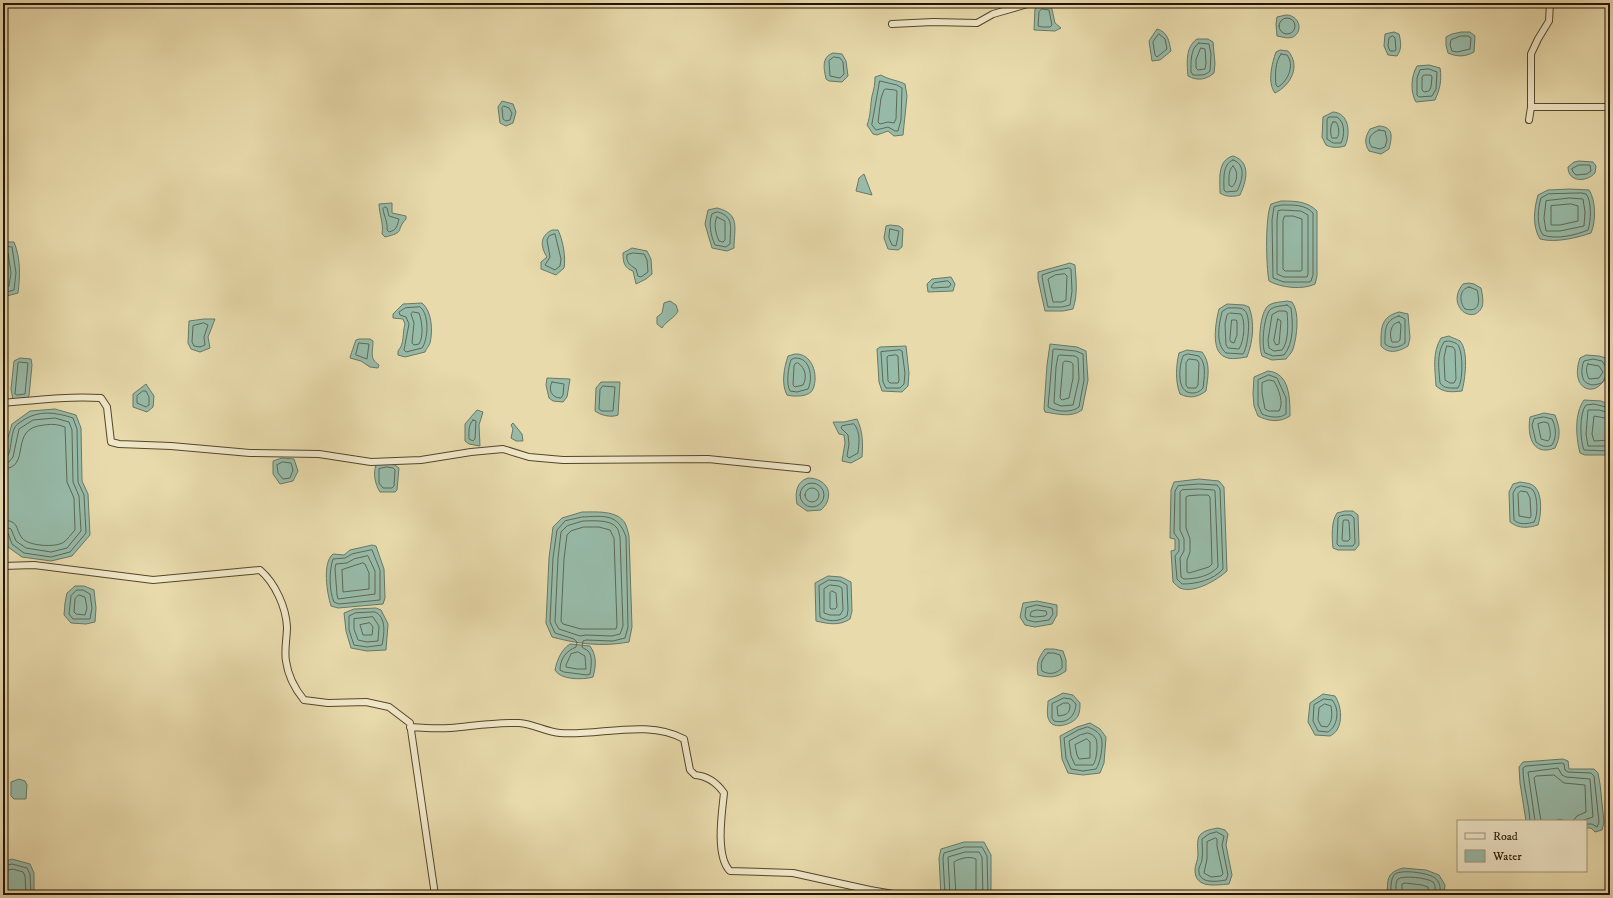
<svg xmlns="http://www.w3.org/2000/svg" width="1613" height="898" font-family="'IM FELL DW Pica',serif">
<rect width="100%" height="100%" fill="#e8daab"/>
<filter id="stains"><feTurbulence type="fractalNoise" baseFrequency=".005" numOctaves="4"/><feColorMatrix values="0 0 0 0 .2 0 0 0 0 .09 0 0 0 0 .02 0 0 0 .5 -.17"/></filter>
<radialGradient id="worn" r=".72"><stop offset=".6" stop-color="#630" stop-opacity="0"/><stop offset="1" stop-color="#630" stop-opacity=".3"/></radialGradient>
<!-- water -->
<path fill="#97bba9" stroke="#697865" d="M1040,5H1051L1055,23L1061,28L1055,31L1034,30L1035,9Z
M1286,15C1299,15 1304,31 1293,37C1288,39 1283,37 1277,36L1276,24L1277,17Z
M1157,29C1168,32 1169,41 1171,51L1160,60L1152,61L1149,41Z
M1394,32L1399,34C1401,42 1402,49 1397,56L1388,55L1384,46L1385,34Z
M1461,32H1470L1475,36L1474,52C1465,57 1457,57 1448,53L1446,45V37L1452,34Z
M1197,39H1208L1213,42L1215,64L1214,73C1206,80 1197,81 1188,76C1187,64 1185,47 1197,39Z
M1280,50L1288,51C1301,66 1291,85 1275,93C1267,83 1272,63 1276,52Z
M833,53L842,54L846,61L848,76L842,82L829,81L826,79C824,69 821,57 833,53Z
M1429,65L1440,68C1442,80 1440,89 1435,100L1416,102C1410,92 1411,76 1417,66Z
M881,75C889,80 897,80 905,84L907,96L903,135L894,136L888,131L877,135L873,134L867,125C871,115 870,107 872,96C874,89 875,84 875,77Z
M502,101L513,104L516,112L513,123L506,126L500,123L498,107Z
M1333,112C1349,113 1351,133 1345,146C1338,148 1332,148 1326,145L1322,137L1323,117Z
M1379,126C1394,127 1392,137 1389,149L1381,154L1369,151C1364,143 1365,137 1370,129Z
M1233,156C1252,162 1246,182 1240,195C1233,197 1226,197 1220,193C1220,180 1217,160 1233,156Z
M1579,161L1593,162L1596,166L1595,173C1587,182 1568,183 1568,167L1574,162Z
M864,174L872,195L856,191L859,178Z
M1570,189L1589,190C1596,200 1596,222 1591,233C1576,238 1556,243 1540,239C1532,226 1534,209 1538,195L1548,190Z
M1281,201C1295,201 1307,201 1317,211V276L1315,284C1303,290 1281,288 1269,281C1266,266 1265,217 1271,204Z
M392,203V213L406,216V219C395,231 406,232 385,237L382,234C384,224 379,214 379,204Z
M717,208C741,214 734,228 734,248L727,251L712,248L705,224L708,210Z
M890,225L899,226L903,229L902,247L898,250L888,249L884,238L886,226Z
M552,230H558C563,240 566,258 564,268L556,275L541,269V262L547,257C540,246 540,236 552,230Z
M3,242H14C21,259 20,276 18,293L3,297Z
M632,248L647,251L651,259L652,274L646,279L636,284L633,271C624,268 623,262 623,253Z
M1070,263L1075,265C1076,280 1078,294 1073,309L1063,311H1045L1038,279V272Z
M951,277L955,284L953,291L928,292L927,284L932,279Z
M1469,283L1474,284L1481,288C1482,293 1484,301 1482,307C1473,326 1445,306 1463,284Z
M670,301L676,305L678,311C675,318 666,321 662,328L657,324V317L662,313L664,303Z
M1287,301L1292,302C1300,312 1297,337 1293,349C1292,353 1288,356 1286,359L1272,360L1262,356C1258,346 1259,312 1269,305C1274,302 1281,302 1287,301Z
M422,303C432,311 433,331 430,343C429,346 426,349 425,352L405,357L398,355V351C405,343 402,334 405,324L403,319L393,318V314L403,304Z
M1227,304L1244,305L1249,307C1255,323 1253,341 1247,357C1240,358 1231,360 1225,357C1210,351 1216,321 1219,309Z
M1399,312L1408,314L1410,338L1408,346C1400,351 1389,355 1381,346C1381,329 1380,317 1399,312Z
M204,319H215L208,337L210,348L200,352L191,349L188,343L189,321Z
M1449,336C1452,338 1457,339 1460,341C1469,351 1465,380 1462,391C1452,392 1444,393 1436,386C1435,369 1432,353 1441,338Z
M359,339H370L373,341C373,353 369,358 379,365L378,368L370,367L361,361L350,358C350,357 355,342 356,340Z
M1050,344L1077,347L1086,351L1088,380L1082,410C1071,418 1058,414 1045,412L1044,409L1047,365Z
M906,346L909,373L908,386L902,392L882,391L879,382L877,349L880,347Z
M1187,350L1202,352C1211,363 1208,377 1206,391C1198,397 1190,399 1180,394C1175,381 1176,366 1179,353Z
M795,354C812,353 819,375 813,389C810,397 794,397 787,395C781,384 784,368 788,356Z
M1586,355L1599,356L1606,358C1613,400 1566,399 1580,358Z
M20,358L31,359L32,365L29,396L27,398L13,400L11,389L14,361Z
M1268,371C1290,373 1290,399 1290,416C1279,423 1268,421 1258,416L1254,406L1253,394L1254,377Z
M547,378L570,379L567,397L563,402L553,401L549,398L546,385Z
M601,382H620L618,415C611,418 600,415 595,411L596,388Z
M146,384L154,396L153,407L147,412L133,407V394Z
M1584,400L1601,401L1610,405V455H1585L1580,453C1576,437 1574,414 1584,400Z
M55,409L76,415L81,428L82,481L88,494L90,535L72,556L51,561L22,557L8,547L3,529V471L6,444L12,424L30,411Z
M477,410L483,412L479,425L480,446L469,444L465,441V424Z
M1544,413L1555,415C1560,428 1561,436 1555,448C1532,457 1527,435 1530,417Z
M857,419C863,432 863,443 862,457L851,463L842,461L845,443L844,435L839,434L833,422H844Z
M513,423L522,434L523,441H516L511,438L513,429L511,425Z
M282,458L294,459L298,471L293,481L280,484L273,474V461Z
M387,463L395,465L399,468L397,490L395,492H380C375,484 373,474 376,465Z
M808,478C822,478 833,488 827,502C826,505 823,508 821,510L807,511L797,504C795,493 796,482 808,478Z
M1199,479L1219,481L1224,487L1227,571C1217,580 1194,594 1180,588C1178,587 1175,584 1173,582L1171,551L1175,550V539L1170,538L1171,490L1174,482Z
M1520,482C1526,483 1531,483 1535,487C1543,495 1541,516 1538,525C1528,528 1519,529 1510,522L1509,492L1513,484Z
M1345,511H1353L1358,515L1359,545L1355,550H1338L1333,548C1332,537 1331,522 1337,513Z
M582,512C596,512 617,510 625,523C627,527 628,532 629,536L632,627L629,642C602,647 578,644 552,637L546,623L549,558L553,527L562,518Z
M372,545L376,546L384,569L385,598L383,604L338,608L331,606C327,593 322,563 333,554L344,555L350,550Z
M828,576L841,577L851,582L852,611L850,619C839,626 829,624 816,621L815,583Z
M75,586H84L94,590L96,608L95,622L86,624L71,623L64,615L65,603L67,593Z
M1037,601L1057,605V615L1052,624L1035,627L1025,625L1020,617L1023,603Z
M376,608L381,610L388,624L386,650L367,651L351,648L346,631L344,613L354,609Z
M570,644L590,646C597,656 596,666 593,677C583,680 560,680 555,670C557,660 561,650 570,644Z
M1045,649H1054L1063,651L1066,660V671C1056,678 1050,678 1038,675C1036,664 1038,658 1045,649Z
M1063,693L1073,695L1080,703C1080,707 1080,712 1078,716C1074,724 1053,731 1049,720C1046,715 1048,707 1048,701Z
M1323,694L1335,696C1341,705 1343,720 1337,730C1336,732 1332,735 1330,736L1315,735L1308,722L1310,703Z
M1090,723L1100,729L1106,737L1104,763L1100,773L1083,775L1068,773L1062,759L1060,736L1077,727Z
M1563,759L1568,761L1569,769H1594L1598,773L1600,784L1604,822L1602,830L1595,832L1591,828H1586V821H1565L1560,819L1554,821H1526L1520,783L1519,767L1523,762Z
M19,779L25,781L27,785L26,799H14L11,796V782Z
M1218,828L1225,830L1228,834L1226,845L1232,875L1229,884C1216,885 1195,889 1195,870C1195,865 1198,860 1198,855C1198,849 1196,838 1201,834C1205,830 1213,829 1218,828Z
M964,842H984L991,855V895H941L939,858L941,849Z
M12,859L30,864L34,873V895H3V862Z
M1403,868L1426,870L1439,875L1445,885L1444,895H1387C1388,879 1386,873 1403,868Z"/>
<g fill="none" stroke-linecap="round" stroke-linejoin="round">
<!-- shore -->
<path stroke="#5e6854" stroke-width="1" d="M1042,9L1049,10L1052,25L1050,27H1042L1038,26L1039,12Z
M1279 26a8 8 0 1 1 16 0a8 8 0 1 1-16 0Z
M1159,34L1165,39L1167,49L1157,57L1155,55L1153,42Z
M1393,36L1395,38L1396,50L1394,51H1390L1388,46L1389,38Z
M1461,36H1468L1471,38L1470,49L1457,52L1452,51L1450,45L1451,40Z
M1199,43L1209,44L1211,54L1210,71C1205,76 1200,75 1193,75L1191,72C1191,63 1190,48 1199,43Z
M1201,48L1205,49L1206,63L1205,69L1198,70L1196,68V60Z
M1281,54L1287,55C1295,65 1288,81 1278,87L1276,85C1275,75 1275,62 1281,54Z
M834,57L840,58L843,62L844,74L840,78L830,76L829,61Z
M1429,69L1437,72L1436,89L1432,96L1419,97L1417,95V78L1420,70Z
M1424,75H1431L1432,77L1431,87L1429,91L1424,92L1422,90V78Z
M880,81L897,85L902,88L901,120L898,131H895L888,127L876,130L872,125Z
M886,89L895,90L897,91L896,119L894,123L888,122L880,124L878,122L881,98L884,90Z
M504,106L509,108L512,113L510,120L506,121L503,119L502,108Z
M1329,117H1337C1345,122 1345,135 1341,143H1333L1327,139V120Z
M1333,122H1336C1339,126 1340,134 1337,138H1332C1330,135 1330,125 1333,122Z
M1379,130L1385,131L1387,140L1385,147L1380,149L1372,147C1366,140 1371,133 1379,130Z
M1233,160C1247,164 1242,182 1237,191L1226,192L1224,190C1224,180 1222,164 1233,160Z
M1579,165H1590L1591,171L1587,174L1576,175L1573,172L1572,169Z
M1233,166C1239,171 1237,183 1232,187L1229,185C1229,179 1228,170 1233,166Z
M1581,193L1586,194C1592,201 1591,221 1588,230C1576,235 1556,240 1543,235C1536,225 1538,208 1541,198L1548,194Z
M1570,198L1583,199L1585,212L1584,226L1560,231H1546L1544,218L1546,201Z
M1571,204L1578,206V221L1560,225H1551V206Z
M1282,205C1292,205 1305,204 1313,213V275L1311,281L1309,282H1284L1273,278L1272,220L1274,207Z
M385,207L387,208L389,216L399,219C397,226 397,230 389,232L387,230C388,223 384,216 383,209Z
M1282,210L1301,211L1308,215V274L1307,277H1284L1277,274V220L1278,211Z
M718,212C735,217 730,229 730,244L726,247L715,245C711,236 708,223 712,214Z
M1285,216H1293L1302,219V270L1301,271H1285L1283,269V221Z
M717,217L725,221V240L723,242L719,241C716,234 713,224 717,217Z
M890,229L899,231L896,246L892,245L889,238Z
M555,234L561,259L560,266L555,270L545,265L550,257L547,240L549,236Z
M3,246L12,247L16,273L14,290L3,293
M3,251L8,253L11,273L9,286L3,288
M633,253L644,254L647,260L648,272L641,277L638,276L636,269C630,265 626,263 627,255Z
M1069,268L1071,269L1072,291L1070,305L1062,307H1048C1047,303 1042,279 1042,275L1054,271Z
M1065,274L1067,276L1066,300L1062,302H1053L1048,279L1055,275Z
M948,281L951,284L949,287L933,288L931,287L934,283Z
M1469,287L1477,290C1480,301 1480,313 1465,309C1459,302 1459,289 1469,287Z
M1287,305L1291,308C1293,323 1294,343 1284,355L1273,356L1265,353C1261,345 1264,314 1271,309C1275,306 1282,306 1287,305Z
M420,307C430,314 428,340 422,348L406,352L404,350L409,324L406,317L400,315L399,312L405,308Z
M1228,308C1232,308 1241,307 1244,310C1252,315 1248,347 1243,354L1226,353C1215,344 1219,324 1222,312Z
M1279,311H1285L1287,312C1288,323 1289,341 1282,350L1274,351L1269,348L1268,340L1272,315Z
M413,312L419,313C422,321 424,336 419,344L414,345L412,343L414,323L411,314Z
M1230,313L1241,314C1246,322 1244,341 1239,349L1228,348L1226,345L1225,324L1227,315Z
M1399,316L1405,319V343C1399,348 1391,349 1385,344C1385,331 1384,320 1399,316Z
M1278,319L1281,321L1279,344L1276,345L1274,341Z
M1232,320H1236L1237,321V335L1234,343L1231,342L1230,340Z
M1399,322L1401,325L1400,340L1398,342H1392C1389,335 1390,323 1399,322Z
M204,323L208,325L204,337L205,345L200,347L194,346L192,342L193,326Z
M1449,341C1453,342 1458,343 1459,347C1463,355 1463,381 1458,388C1451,388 1444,389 1440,383C1439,370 1436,354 1444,342Z
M359,343L369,344L367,359L356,355Z
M1447,346L1453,347L1455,350L1456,379L1454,383H1450L1445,380L1444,358Z
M1055,349L1076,351L1083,354L1084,380L1079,407C1072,413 1056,412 1048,407L1053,350Z
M900,350L902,351L905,373L904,384L900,388H886L883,382L881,352Z
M1188,354L1199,356C1207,364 1204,378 1203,388C1199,392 1197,393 1192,393C1176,393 1179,366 1183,356Z
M896,355L898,356L899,381L898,383H890L888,381L887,357L888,356Z
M1060,355L1075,356L1078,358L1079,379L1073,405L1061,406L1054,403L1056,367L1058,356Z
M795,358C811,357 813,379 808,389L797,392L790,391C786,384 788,368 791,360Z
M1189,359L1197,360L1199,363L1198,385L1196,388H1188L1186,385V363Z
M1065,361L1071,362L1073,364V378L1069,398L1062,400L1060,398L1063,363Z
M20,362L28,363L25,394L17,395L15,394L18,363Z
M798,363C806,368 807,378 803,385L795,387L793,385L794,366L795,364Z
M1588,364L1599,366L1603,372L1599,378L1589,379C1587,375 1585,368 1588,364Z
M1610,368L1606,367L1602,361L1593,359L1584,361C1581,367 1580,382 1589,384C1593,386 1598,384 1602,383L1606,378L1610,377
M1269,375L1277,378L1286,398V414C1280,419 1268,417 1262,414L1258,405V380Z
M1269,380L1274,381C1279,390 1284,403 1279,411H1269L1265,409L1262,393V383Z
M552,382L564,384L563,395L561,398C551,398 548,389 552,382Z
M603,386L615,387L613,411H602L599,409L600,390Z
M143,391H146L149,397V405L146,407L137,403V396Z
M1610,408L1594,404L1586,405C1579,413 1580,441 1584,450L1610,451
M1610,413L1599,410H1588L1586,434L1588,446H1610
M1544,417L1552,419C1556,427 1557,437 1552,445C1546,448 1541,446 1536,442L1532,425L1534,419Z
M1610,419L1594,416L1592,434L1594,441L1610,440
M473,420L476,421L475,439L473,441L469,439C469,431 468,426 473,420Z
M1544,422L1548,423C1550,428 1552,437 1548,441L1541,439L1538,424Z
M854,424C861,432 859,444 858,453L849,458L847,456L849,444L848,435L841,428L842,426Z
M3,458L7,457C12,451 10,436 15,427C16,425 19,423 22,421C38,410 55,412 73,418L77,429L78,482L84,495L86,533L70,552L51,557L24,553L12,544L8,533L3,531
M283,462L291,463L293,470L290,478L283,479L278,473L277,465Z
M3,463L9,462L13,457L19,429L33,420L55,418L69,422L72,430L73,482L79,496L81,531L67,548L51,552L26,548L16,541L11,529L3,526
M387,467L393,468L395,470L394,486L392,488H383L379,483V469Z
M3,469C33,468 7,428 44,425C51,424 57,424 65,427L67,482L74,498L75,530C71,534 68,539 64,542C56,548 28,546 22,538C15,529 20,521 3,520
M800 495a12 12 0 1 1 24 0a12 12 0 1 1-24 0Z
M1199,484L1217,485L1220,489L1223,569C1213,580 1197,584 1182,584L1177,579L1175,556L1179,551V540L1174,533L1175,491L1178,486Z
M1521,486C1525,487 1530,487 1533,490C1538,497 1538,516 1534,522C1527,524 1519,525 1514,520L1513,493L1516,488Z
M805 495a7 7 0 1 1 14 0a7 7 0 1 1-14 0Z
M1199,489L1214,490L1215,491L1218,567C1210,576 1196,579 1184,579L1181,577L1180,558L1184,551V539L1180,530V492L1182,490Z
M1521,491L1527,492L1530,498L1531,516L1530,518L1519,516L1518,494Z
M1199,495H1208L1210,497L1212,564L1209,567L1189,573L1187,572V560L1190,552V539L1186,528V497L1188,496Z
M1346,515H1351L1354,518L1355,543L1353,546H1339L1337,544L1338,518L1340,516Z
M582,517C604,516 618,513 626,537L628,627L625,638L613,641L586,640L583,641L582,647C584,649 586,649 588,651C593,655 591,668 590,674L587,675L564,672L560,670C560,659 566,651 576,647L577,642L574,639L555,633L550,622L553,558L557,530L565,521Z
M1344,520H1348L1349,522L1350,539L1348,541H1343L1342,539L1343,522Z
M583,521C592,521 611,519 617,528C619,531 619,534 620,537L623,626L620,634L612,636L586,635L580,636L559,629L555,622L558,558L561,532L567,526Z
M584,527H599L610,530L614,538L617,625L616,629H581L563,624L561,621L564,559L567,535L571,531Z
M372,550L380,570V600L339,604L334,602C329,591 329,571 333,559L345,558L352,554Z
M368,556L375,571V594L338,599L337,595L335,568L336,564L347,563L354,559Z
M363,563L365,564L369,573V589L343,592L342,570Z
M829,580L840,581L847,585L848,610L847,616C839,622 828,622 820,617L819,586Z
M830,585L839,586L842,588L843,610L840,615H830L824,613V589Z
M77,590H83L90,594L92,608L90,619H73L69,614L71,596Z
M832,591L836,593L837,607L835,609H831L830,608V593Z
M79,595L85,597L87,608L85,615L76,614L74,612L75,599Z
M1037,605L1052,608L1053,614L1049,620L1035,622L1027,620L1025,616L1026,608Z
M1037,610L1046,611L1047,614L1045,616L1035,617L1030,616L1031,612Z
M375,612C387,617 384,635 382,645L367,647L354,645L349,630V616L355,613Z
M373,617L379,626L378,641L367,642L358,640L354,629V619Z
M370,623L373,627L372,635H363L360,625Z
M578,652L585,656L586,669H577L566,667V665L571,654Z
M1048,653H1054L1060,655L1062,661V668C1056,674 1049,675 1042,671C1040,664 1042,658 1048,653Z
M1064,698L1071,699L1076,704C1075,716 1068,724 1054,721L1052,718V704Z
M1324,699L1332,700C1340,709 1338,726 1328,732L1318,731L1313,721L1314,705Z
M1064,703H1068L1070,705C1070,714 1066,715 1058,716L1057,707Z
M1325,704L1331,706C1332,712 1333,722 1327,727L1321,726L1318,720L1319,708Z
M1088,727C1093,729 1099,732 1101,737C1104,744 1100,764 1096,769L1083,771L1071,769L1066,758L1064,738L1078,730Z
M1088,733C1091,734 1094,735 1096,739C1098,744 1097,760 1093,765H1075L1071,756L1069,741L1080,735Z
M1087,739L1090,742V758L1079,759L1077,755L1075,745Z
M1530,821C1529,803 1523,786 1523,768L1526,766L1562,763L1564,764L1565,770L1568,772L1591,773L1594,776L1599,822L1597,827L1592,824H1586
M1535,821L1528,772L1558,768L1562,775L1566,777L1590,779L1593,817L1581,821
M1541,821L1534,778L1536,776L1554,775L1564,783L1585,785L1586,812L1577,816L1573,821
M1217,832L1224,836L1222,845L1228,875L1226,880C1215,882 1197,884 1199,868C1200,865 1202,862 1202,859C1203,852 1202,846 1202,839L1209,834Z
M1216,838L1217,839V846L1223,874L1221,876L1211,877L1204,873L1207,859V842Z
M3,866L12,864L27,868L30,874L31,895
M3,871L13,869L23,872L25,876L26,895
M945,895L943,858L944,853L964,847H982L987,856L988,895
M950,895L948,857L965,852H979L982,857L983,895
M956,895L954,862C960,858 970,856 976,859V895
M1391,895C1391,889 1390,879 1395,874C1402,869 1433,873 1437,880C1441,885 1440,889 1440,895
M1396,895C1396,891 1395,882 1398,879C1403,875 1428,878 1433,882C1436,885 1435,891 1435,895
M1402,895V884L1405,883L1422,885L1428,887L1429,895"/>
<defs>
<path id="street" d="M892,24L933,22L977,23L993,14L1031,3
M1531,107H1610
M1529,120L1531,107V54L1538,39L1549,21L1550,3
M3,403C36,400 68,396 101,398L107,407L111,442L119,444L171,446L250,453L319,454L371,462L421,460L471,452L503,449L529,457L563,460L708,459L807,469
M3,566L34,565L153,580L260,570C275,583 286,607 287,627C287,638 284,651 286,661C288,676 295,689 304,700L328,703L366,702L389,707L410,723L435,895
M410,727C423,728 437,729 450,728C473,726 496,722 519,723C534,724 546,732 560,733C600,736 647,719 684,739L690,770L695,775C707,776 717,783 724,793C722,812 715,856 730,871L793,873L870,890L899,895"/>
</defs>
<!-- street casing -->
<use href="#street" stroke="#55462b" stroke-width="8"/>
<!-- street -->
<use href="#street" stroke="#f0e7c8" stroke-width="6"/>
</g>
<!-- margin -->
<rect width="1613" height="898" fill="none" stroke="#e8daab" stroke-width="16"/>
<rect x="4" y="4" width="1605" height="890" fill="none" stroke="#241400" stroke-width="2"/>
<rect x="8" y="8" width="1597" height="882" fill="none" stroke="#241400"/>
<!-- legend -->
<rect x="1457" y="820" width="130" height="52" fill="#f0e7c8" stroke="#9e9378"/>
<rect x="1465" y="833" width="20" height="6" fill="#f0e7c8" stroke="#9e9378"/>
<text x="1493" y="840" font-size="12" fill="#241400">Road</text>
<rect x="1465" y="850" width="20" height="12" fill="#97bba9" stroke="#9e9378"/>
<text x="1493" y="860" font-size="12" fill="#241400">Water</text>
<rect width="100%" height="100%" filter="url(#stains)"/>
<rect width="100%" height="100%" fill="url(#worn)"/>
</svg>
